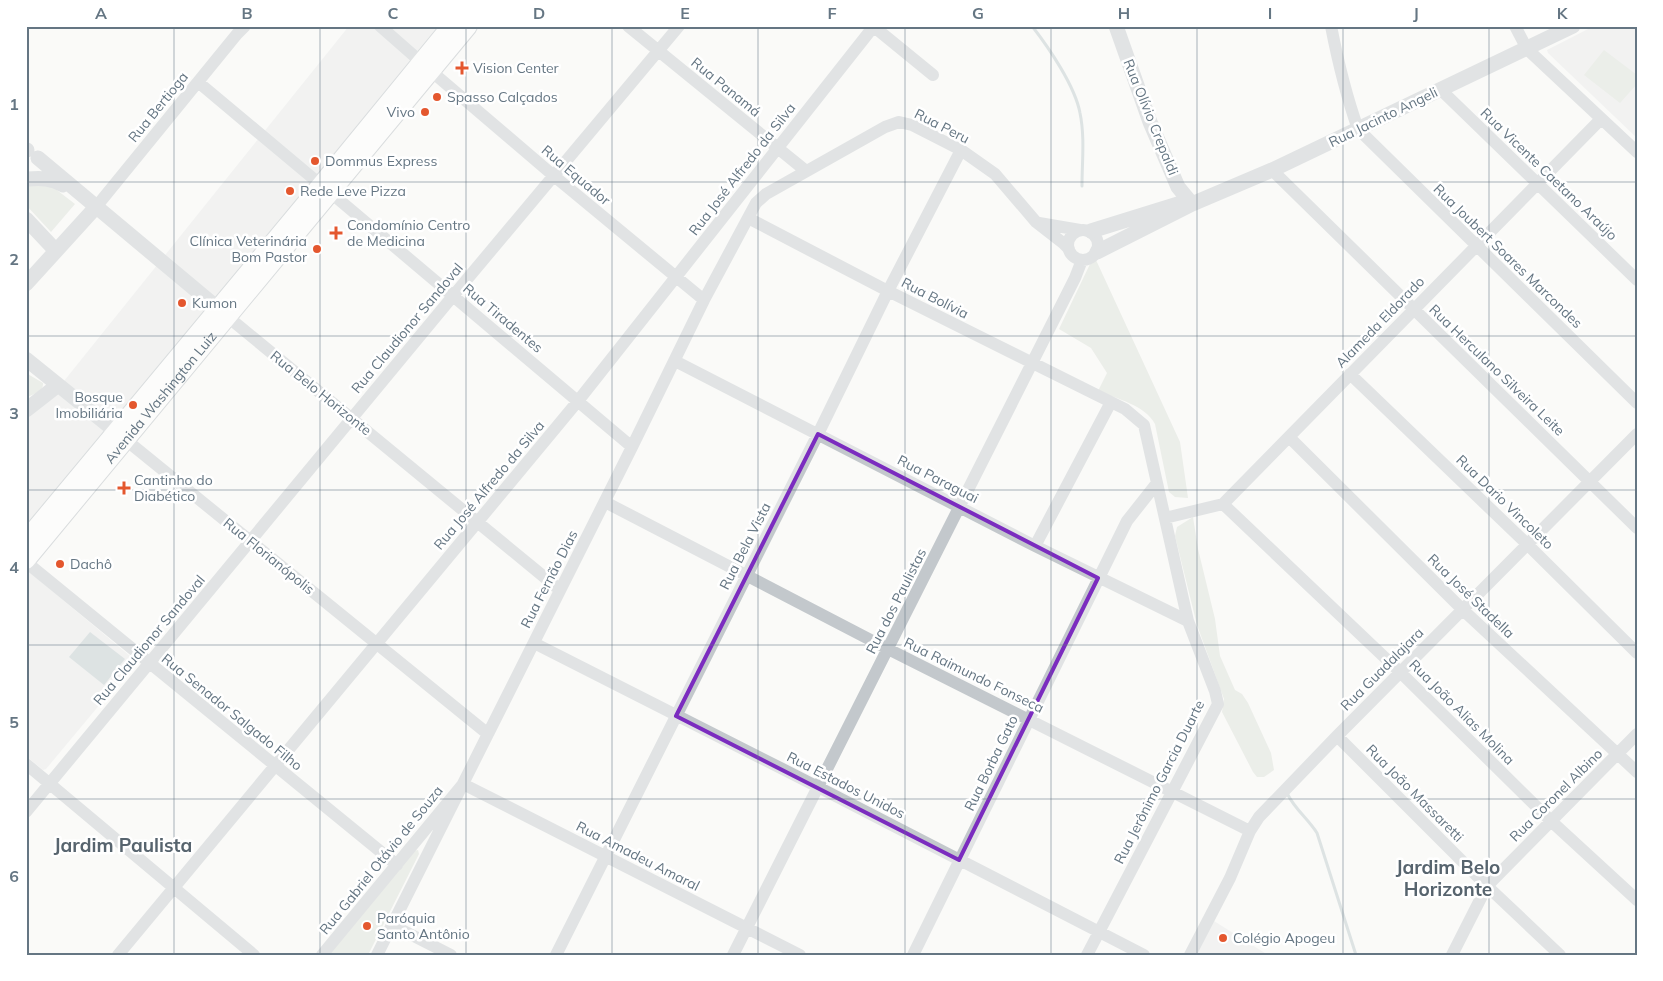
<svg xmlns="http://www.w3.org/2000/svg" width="1663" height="981" font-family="Mulish,sans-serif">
<rect width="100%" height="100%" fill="#fafaf8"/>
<!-- built -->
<path fill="#e8e9e9" d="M349,26H442L26,530V420L52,396Z
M1594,26H1637V138L1548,53L1547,50Z
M27,570L136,661L46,769L43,770L26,756Z
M1214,921L1268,955H1196Z"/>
<!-- green -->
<path fill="#dadfd7" d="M1604,50L1637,75V84L1620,103L1584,75Z
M49,184L75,204L51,232L26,205V186Z
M1096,260L1180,442L1188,498L1175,497L1169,492L1155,424C1145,405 1117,399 1098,391L1107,373L1091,348L1059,329L1090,264Z
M26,373L43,383C44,392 33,394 26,398Z
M1193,517L1198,549L1215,619L1220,656L1235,690L1242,694L1248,703L1271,753L1274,770L1264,777H1257L1253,772L1222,712L1224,699L1197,625L1175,536L1177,527Z
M418,850L419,854L368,955H326L413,851Z"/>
<!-- water -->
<path fill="#bbc7cb" d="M90,632L125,659L104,685L69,657Z"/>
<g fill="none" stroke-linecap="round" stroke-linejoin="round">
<!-- stream -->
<path stroke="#bbc7cb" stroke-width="3" d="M1032,26C1049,48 1075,86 1080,113C1085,137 1082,162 1082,186
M1288,795C1295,809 1308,819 1317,833L1356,955"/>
<defs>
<g id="secondary">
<path d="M26,540L321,185L451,26"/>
<path id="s1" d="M26,560L468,26"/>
</g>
</defs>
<!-- secondary casing -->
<use href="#secondary" stroke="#b3babf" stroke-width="20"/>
<!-- minor -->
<path stroke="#c3c8cc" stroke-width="12" d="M380,26L421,62
M628,26L806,171
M873,26L933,75
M1331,26C1338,62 1346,95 1358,129L1637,403
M1515,26L1527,49L1637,152
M431,71L554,176L704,300
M198,82L321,185
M1440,89L1637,280
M1272,170L1637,528
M331,193L632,447
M96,207L237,34L245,26
M748,218L888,291L1125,409L1144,425L1188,621L1215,691L1218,704L1087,955
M1039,223L1080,230
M1068 245a15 15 0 1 1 30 0a15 15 0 1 1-30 0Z
M228,317L560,590
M675,361L1035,546L1188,621
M1350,374L1528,545L1637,653
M1289,437L1463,610L1637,772
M126,440L488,734
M605,502L888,649L1250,831
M1223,504L1400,672L1551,821L1637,900
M1165,518L1223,504L1601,119
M1035,546L1111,402
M26,562L397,865
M534,643L818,787L1144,955
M1337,736L1487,886L1560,955
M26,764L254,955
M26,812L453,296L679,26
M392,925L451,955
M118,955L578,401L874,26
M322,955L463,784L800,955
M377,955L632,447L704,300L756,203L766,194L885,127L899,122L912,125L961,150L995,174L1036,222L1063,243L1069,249
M556,955L818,434L888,291L961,150
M733,955L1075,278L1082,260
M913,955L1127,521L1157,483
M1190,955L1230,878L1250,831L1259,817L1337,736L1637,434
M1452,955L1487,886L1637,734"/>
<!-- tertiary -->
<path stroke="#c3c8cc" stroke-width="15" d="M1116,26L1150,122L1178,187L1192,204
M26,150H27
M38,158L227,316
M28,179C41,178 52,178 63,185
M26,219L56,251
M1091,231L1178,204
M1097,252L1192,204L1272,170L1573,26
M26,284L96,207
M26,359L124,438
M26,410L58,385"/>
<!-- secondary -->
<use href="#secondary" stroke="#fff" stroke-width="18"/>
</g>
<!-- marked area -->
<path d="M0 0H1663V981H0ZM818,434L1098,578L959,860L676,716Z" fill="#fafaf8" fill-opacity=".55" fill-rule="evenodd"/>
<path fill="none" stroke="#7b2cbf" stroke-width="4" stroke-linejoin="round" d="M818,434L1098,578L959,860L676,716Z"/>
<!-- grid -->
<path fill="none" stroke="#657683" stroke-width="1" stroke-opacity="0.55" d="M174,26V955M320,26V955M466,26V955M612,26V955M758,26V955M905,26V955M1051,26V955M1197,26V955M1343,26V955M1489,26V955M26,182H1637M26,336H1637M26,490H1637M26,645H1637M26,799H1637"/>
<!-- markers -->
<g fill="#e4572e" stroke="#fff" stroke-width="2">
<path d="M459.5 60.5h5v5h5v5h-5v5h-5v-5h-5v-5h5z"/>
<circle cx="437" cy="97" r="5"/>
<circle cx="425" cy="112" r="5"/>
<circle cx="315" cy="161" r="5"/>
<circle cx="290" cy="191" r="5"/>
<path d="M333.5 225.5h5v5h5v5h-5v5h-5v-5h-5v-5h5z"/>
<circle cx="317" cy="249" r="5"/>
<circle cx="182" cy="303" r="5"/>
<circle cx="133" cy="405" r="5"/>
<path d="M121.5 480.5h5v5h5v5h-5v5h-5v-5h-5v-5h5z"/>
<circle cx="60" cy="564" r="5"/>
<circle cx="367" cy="926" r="5"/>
<circle cx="1223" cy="938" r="5"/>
</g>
<g text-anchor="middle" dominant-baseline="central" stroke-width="5" stroke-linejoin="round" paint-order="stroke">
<!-- poi labels -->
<g font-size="14" fill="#657683" stroke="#fff" text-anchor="start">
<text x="473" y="68">Vision Center</text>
<text x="447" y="97">Spasso Calçados</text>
<text x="415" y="112" text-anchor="end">Vivo</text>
<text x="325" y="161">Dommus Express</text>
<text x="300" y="191">Rede Leve Pizza</text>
<text x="347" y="225">Condomínio Centro<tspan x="347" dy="16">de Medicina</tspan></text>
<text x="307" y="241" text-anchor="end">Clínica Veterinária<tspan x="307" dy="16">Bom Pastor</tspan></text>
<text x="192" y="303">Kumon</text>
<text x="123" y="397" text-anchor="end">Bosque<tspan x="123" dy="16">Imobiliária</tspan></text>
<text x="134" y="480">Cantinho do<tspan x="134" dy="16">Diabético</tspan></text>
<text x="70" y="564">Dachô</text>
<text x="377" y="918">Paróquia<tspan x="377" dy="16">Santo Antônio</tspan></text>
<text x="1233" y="938">Colégio Apogeu</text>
</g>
<!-- street labels -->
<g font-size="14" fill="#657683" stroke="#fff">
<text transform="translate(726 87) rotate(39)">Rua Panamá</text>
<text transform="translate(158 107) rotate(-51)">Rua Bertioga</text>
<text transform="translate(1151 117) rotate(68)">Rua Olívio Crepaldi</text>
<text transform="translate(1383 117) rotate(-26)">Rua Jacinto Angeli</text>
<text transform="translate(942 126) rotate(27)">Rua Peru</text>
<text transform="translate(742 169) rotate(-52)">Rua José Alfredo da Silva</text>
<text transform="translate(1549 174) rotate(44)">Rua Vicente Caetano Araújo</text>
<text transform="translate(576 175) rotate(40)">Rua Equador</text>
<text transform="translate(1508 256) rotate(44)">Rua Joubert Soares Marcondes</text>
<text transform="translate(935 298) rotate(27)">Rua Bolívia</text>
<text transform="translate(503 318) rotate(40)">Rua Tiradentes</text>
<text transform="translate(1380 322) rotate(-46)">Alameda Eldorado</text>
<text transform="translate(407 328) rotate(-50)">Rua Claudionor Sandoval</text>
<text transform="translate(1497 370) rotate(44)">Rua Herculano Silveira Leite</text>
<text transform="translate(321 393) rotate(39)">Rua Belo Horizonte</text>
<text stroke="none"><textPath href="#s1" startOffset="211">Avenida Washington Luiz</textPath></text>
<text transform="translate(938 479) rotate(27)">Rua Paraguai</text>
<text transform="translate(489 485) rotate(-50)">Rua José Alfredo da Silva</text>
<text transform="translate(1505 502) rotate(44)">Rua Dario Vincoleto</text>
<text transform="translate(745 546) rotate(-63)">Rua Bela Vista</text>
<text transform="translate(269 556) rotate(39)">Rua Florianópolis</text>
<text transform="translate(549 579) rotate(-63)">Rua Fernão Dias</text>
<text transform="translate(1471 596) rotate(44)">Rua José Stadella</text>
<text transform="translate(896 601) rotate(-63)">Rua dos Paulistas</text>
<text transform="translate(149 640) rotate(-50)">Rua Claudionor Sandoval</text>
<text transform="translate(1382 669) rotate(-45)">Rua Guadalajara</text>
<text transform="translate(974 675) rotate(26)">Rua Raimundo Fonseca</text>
<text transform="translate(232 712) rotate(39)">Rua Senador Salgado Filho</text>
<text transform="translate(1462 712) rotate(45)">Rua João Alias Molina</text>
<text transform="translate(991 763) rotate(-64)">Rua Borba Gato</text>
<text transform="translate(1159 782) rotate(-63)">Rua Jerônimo Garcia Duarte</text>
<text transform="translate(846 785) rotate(27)">Rua Estados Unidos</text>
<text transform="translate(1415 793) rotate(45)">Rua João Massaretti</text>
<text transform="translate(1556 795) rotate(-45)">Rua Coronel Albino</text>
<text transform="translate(638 856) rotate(27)">Rua Amadeu Amaral</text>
<text transform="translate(381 860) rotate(-51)">Rua Gabriel Otávio de Souza</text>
</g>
<!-- district labels -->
<g font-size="19" font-weight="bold" fill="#57646e" stroke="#fff">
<text x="123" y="845">Jardim Paulista</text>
<text x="1448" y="867">Jardim Belo<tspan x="1448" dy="22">Horizonte</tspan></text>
</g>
</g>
<!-- border -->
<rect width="1663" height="981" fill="none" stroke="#ffffff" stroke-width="55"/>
<rect x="28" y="28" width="1608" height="926" fill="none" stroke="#657683" stroke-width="2"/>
<g font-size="16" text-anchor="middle" font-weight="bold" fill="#657683">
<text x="101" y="19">A</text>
<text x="247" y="19">B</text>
<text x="393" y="19">C</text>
<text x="539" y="19">D</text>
<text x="685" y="19">E</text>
<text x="832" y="19">F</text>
<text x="978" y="19">G</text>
<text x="1124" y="19">H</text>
<text x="1270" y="19">I</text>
<text x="1416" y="19">J</text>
<text x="1562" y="19">K</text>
<text x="14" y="110">1</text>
<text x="14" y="265">2</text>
<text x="14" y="419">3</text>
<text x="14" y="573">4</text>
<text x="14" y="728">5</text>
<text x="14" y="882">6</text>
</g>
</svg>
